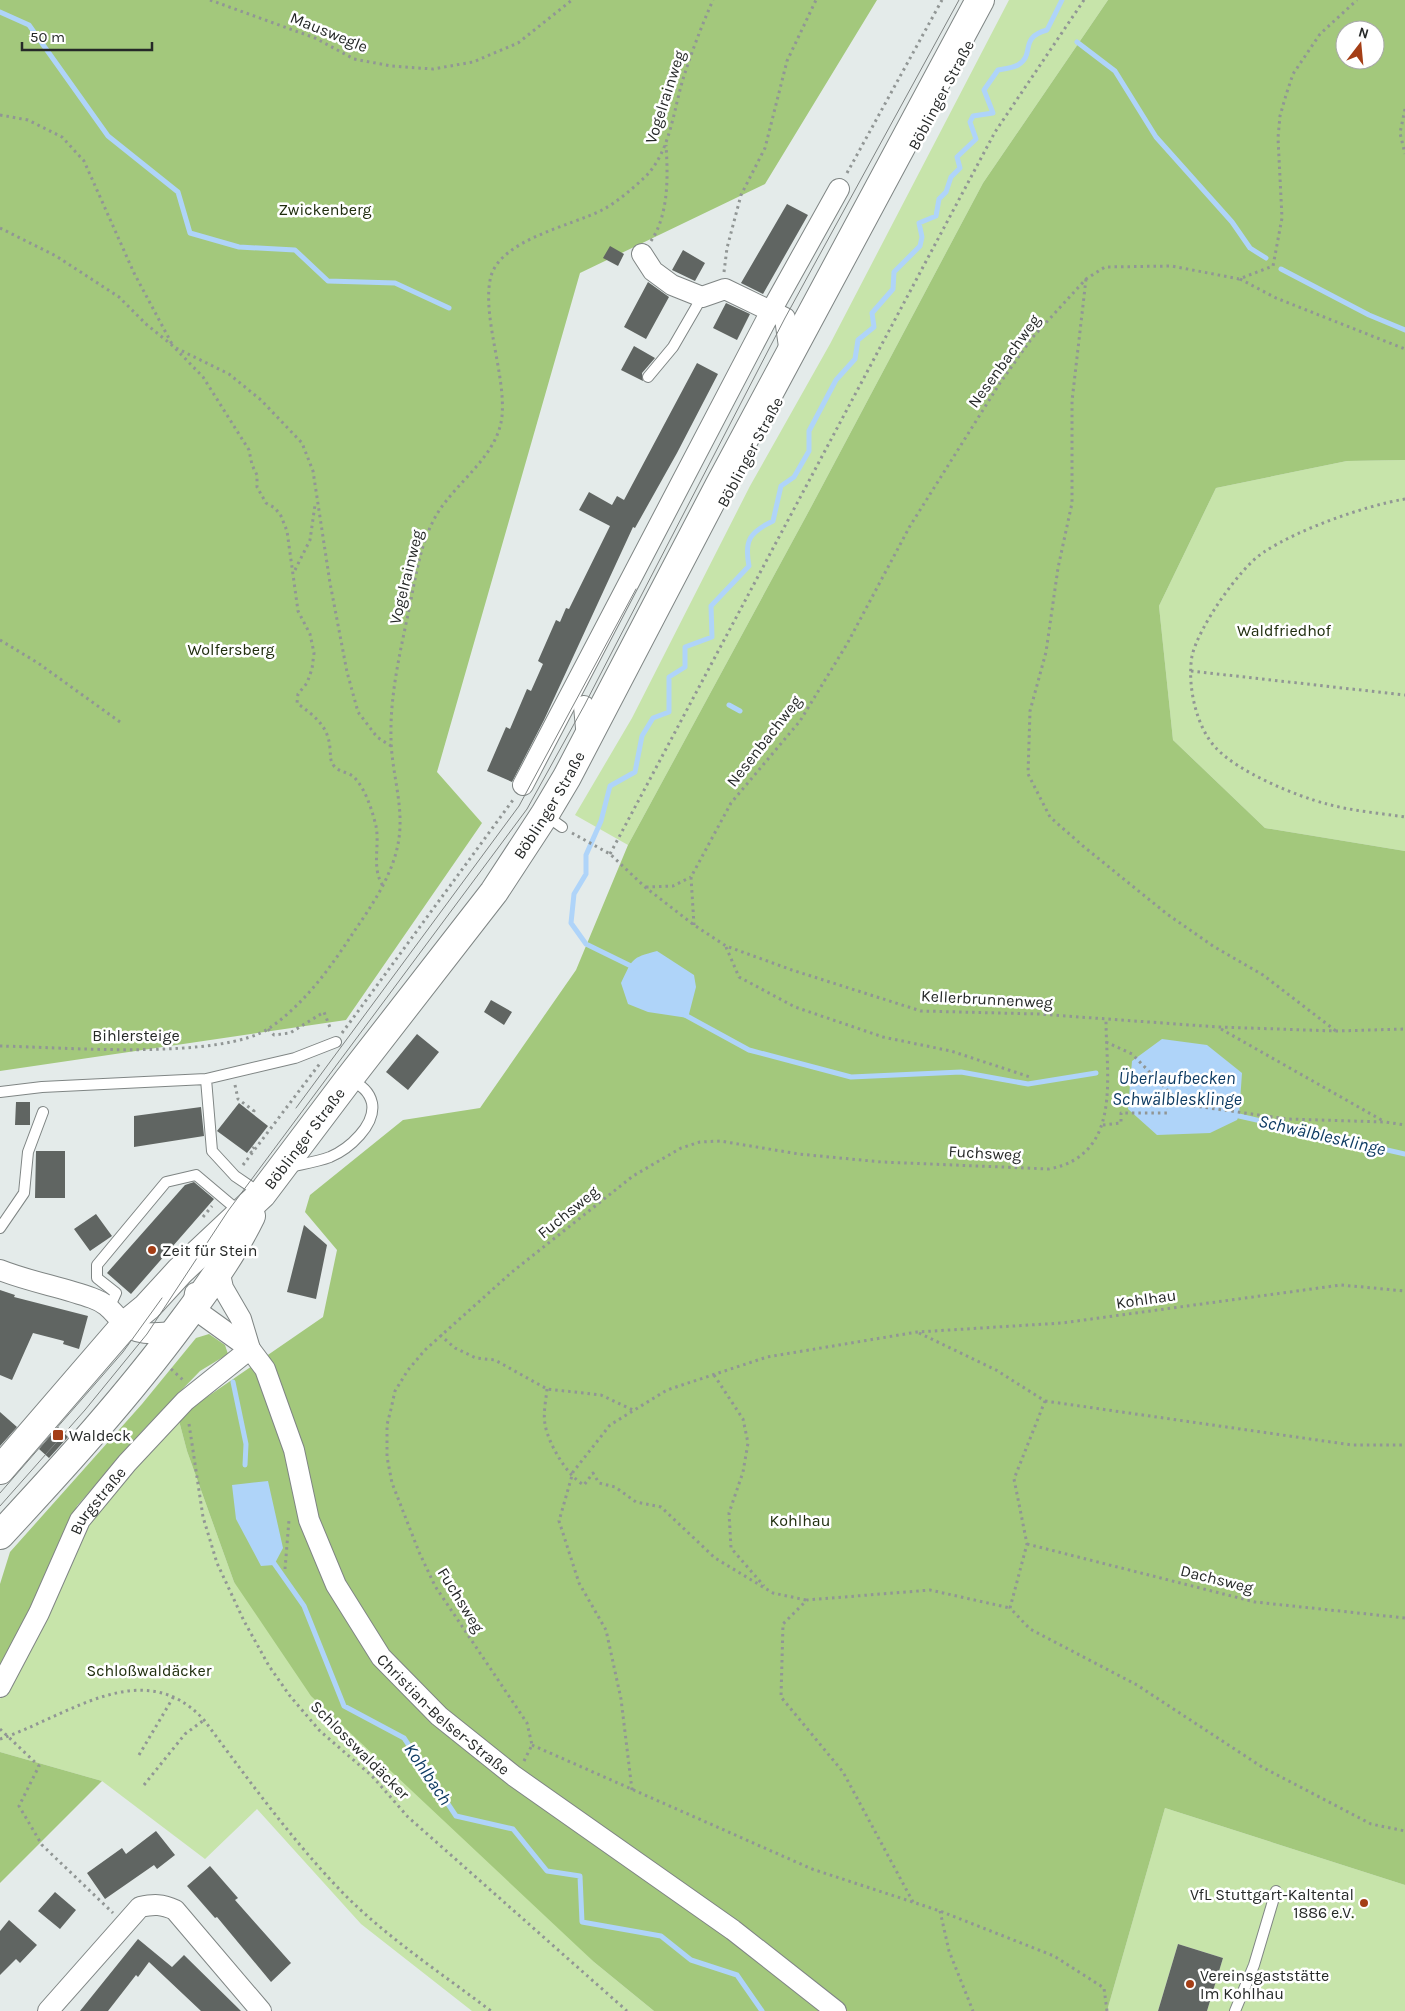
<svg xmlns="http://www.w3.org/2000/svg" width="1405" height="2011" font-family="Karla,sans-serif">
<rect width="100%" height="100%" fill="#e4ebea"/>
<!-- green -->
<path fill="#c7e4aa" d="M1009,0H1108L983,183L810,509L628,845L575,815L632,718L750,486L830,344Z
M1405,460V851L1265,828L1173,740L1159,606L1216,488L1347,461Z
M178,1417L187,1451L234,1582L594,1962L654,2011H472L361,1924L257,1809L205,1859L102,1781L0,1752V1699L85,1526Z
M1165,1808L1405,1885V2011H1207L1223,1958L1178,1944L1158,2011H1107Z"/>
<!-- forest -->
<path fill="#a3c87c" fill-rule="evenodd" d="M0,0H877L765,184L580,273L437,772L482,823L346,1020L0,1071Z
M1108,0H1405V460L1347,461L1216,488L1159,606L1173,740L1265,828L1405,851V1885L1165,1808L1107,2011H654L594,1962L311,1696L234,1582L187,1451L178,1417L323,1317L337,1250L305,1212L310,1195L403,1120L480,1108L576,970L628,845L810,509L983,183ZM1345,30H1375V60H1345Z
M209,1334L225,1345L228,1354L200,1371L144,1429L77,1506L33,1612L0,1681V1584L10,1552L142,1404L196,1338Z
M0,1752L102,1781L0,1883Z"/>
<!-- water -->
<path fill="#afd4f9" d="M657,951L694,975L696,987L688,1018L648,1012L628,1004L621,983C633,959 630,958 657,951Z
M1162,1039L1207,1045L1242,1073L1239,1116L1237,1120L1210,1133L1157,1135L1128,1109L1132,1061Z
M268,1481L283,1548L274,1565L261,1566L236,1519L232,1485Z"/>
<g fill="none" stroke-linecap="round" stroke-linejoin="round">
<!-- stream -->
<path stroke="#afd4f9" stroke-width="5" d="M0,12L29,25L108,136L178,192L190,233L239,247L295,250L328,281L395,283L449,308
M1077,42L1115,71L1156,137L1232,222L1250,248L1266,258
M1281,269L1369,315L1405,330
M729,705L740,711
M635,968L586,944L571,923L574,894L586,874V855L601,821L610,786L635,772L642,736L653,718L669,712V677L685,667V647L712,637L711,606L749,566C744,540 750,532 773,521L781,486L794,477L809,451V431L836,380L855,359L858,340L874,327L872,313L893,289L894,272L920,246L922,237L919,223L936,216L939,199L946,192L951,177L960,168L957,157L976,139L970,122L973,116L993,113L984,90L998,70C1004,69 1013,68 1018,65C1036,54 1018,38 1047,30L1062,0
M685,1015L749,1050L851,1077L961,1072L1028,1084L1096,1073
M1239,1116L1405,1154
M233,1382L246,1444L245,1465
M271,1559L304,1606L344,1706L404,1738L456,1816L513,1829L547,1871L580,1876L582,1922L661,1936L691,1960L737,1975L762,2011"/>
</g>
<!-- building -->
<path fill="#606562" d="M787,204L808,215L763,294L741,283Z
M610,246L624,254L618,266L603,258Z
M683,250L705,263L695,281L672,270Z
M648,282L669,297L646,339L624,327Z
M726,303L750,314L737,340L713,328Z
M634,346L655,358L642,373L643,381L621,370Z
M697,363L718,374L677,453L635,528L633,527L544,720L512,782L487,771L506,727L510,729L527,689L531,691L543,664L538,661L556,620L560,622L566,608L569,609L610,526L579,510L589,492L612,505L617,496L624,500Z
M491,1000L512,1012L504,1025L484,1012Z
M417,1034L439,1052L408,1090L386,1072Z
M16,1102H30V1125H15Z
M239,1103L268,1126L247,1153L217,1131Z
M201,1107L204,1136L134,1147V1116Z
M36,1151H65V1198H35Z
M194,1182L214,1199L131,1294L107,1273L185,1185Z
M96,1214L112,1236L90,1251L74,1229Z
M304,1225L327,1245L316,1299L287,1292Z
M0,1290L15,1295L14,1297L88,1316L79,1349L63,1344L64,1341L33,1333L12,1380L0,1375Z
M0,1412L17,1427L0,1446Z
M58,1427L68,1437L49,1458L39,1449Z
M156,1831L175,1855L157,1869L154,1865L105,1899L87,1873L122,1848L126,1854Z
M210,1866L238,1898L235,1900L291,1963L271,1982L217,1917L215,1918L187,1886Z
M55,1892L76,1910L60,1929L38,1911Z
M9,1920L37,1945L20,1963L16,1959L0,1975V1931Z
M138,1939L172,1967L184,1955L241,2011H201L149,1962L138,1977L136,1975L108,2011H80Z
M1178,1944L1223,1958L1207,2011H1158Z"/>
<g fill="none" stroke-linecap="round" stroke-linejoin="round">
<defs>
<path id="lane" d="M648,377L673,347L702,297
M555,822L562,827
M206,1079L212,1151L235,1176L260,1193
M0,1092L42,1087L206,1079L295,1058L336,1042
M289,1167C302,1164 317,1162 330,1157C349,1149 376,1125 372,1103C369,1090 360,1084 349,1080
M0,1228L24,1193L28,1152L43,1112
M110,1306L116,1293L97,1278V1265L166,1182L196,1175L241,1213
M1235,2011L1254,1965L1276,1891"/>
<g id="street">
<path d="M642,254L653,271L672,285L702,297L725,289L785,318L790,354"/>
<path d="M584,706L587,739"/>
<path d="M523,785L771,311L839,189"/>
<path d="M0,1270C30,1282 62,1287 92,1298C109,1304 112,1312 124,1324C138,1337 158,1333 175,1332"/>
<path d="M219,1270L223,1288L241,1319L250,1349"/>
<path id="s1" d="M195,1293L193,1308L250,1349L265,1369L294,1450L309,1520L336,1585L381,1657L439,1716L514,1776L733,1930L836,2011"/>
<path id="s2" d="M0,1687L39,1613L80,1520L127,1463L185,1401L250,1349"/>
<path d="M48,2011L140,1907C154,1904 162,1904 175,1910L261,2011"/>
</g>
<g id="secondary">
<path id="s3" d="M0,1470L125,1325L147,1307L180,1271L262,1194L348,1080L494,892L545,814L567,777L719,486L980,0"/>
<path d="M0,1535C64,1466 127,1397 183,1321C208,1288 233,1253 251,1216"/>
</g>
</defs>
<!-- lane casing -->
<use href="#lane" stroke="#7f8584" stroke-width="12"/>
<!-- street casing -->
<use href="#street" stroke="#7f8584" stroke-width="22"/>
<!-- secondary casing -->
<use href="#secondary" stroke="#7f8584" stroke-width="30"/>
<!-- path -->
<path stroke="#919695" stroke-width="3" stroke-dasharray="2.5 4" stroke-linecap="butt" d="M210,0L315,38L354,59L391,66L433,69L473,62L518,43L572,0
M1405,109L1400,133L1405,154
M0,115L28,120L62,137L84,161L134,273L172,344
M847,173L942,0
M0,228L56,256L119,297L146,324L173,346L203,377L237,431L249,450L252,465L257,475V487L266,503L275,508L281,516L287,531L298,611L310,634L314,653L312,669L307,683L298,694L297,703C314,716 328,725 330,748C331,755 329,759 334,766C339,772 348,772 354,777C366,790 372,810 376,826C380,847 371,867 383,886
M651,241C669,214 668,176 666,145
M724,272L727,248L741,195L765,148L787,61L816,0
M1086,279L1072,401V503L1058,568L1046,652L1030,711L1028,774L1050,817L1083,846L1167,914L1213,946L1263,975L1336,1031
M1240,279L1276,298L1405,349
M176,348L229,374L261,400L302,443L313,471L330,583L347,672L358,712L377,737L391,746
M1405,499C1364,506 1299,529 1264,552C1240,567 1198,628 1192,656C1187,685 1196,727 1216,748C1238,772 1296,796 1327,804C1352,811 1379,813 1405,817
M295,570L310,540L315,505
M0,640L38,663L120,722
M1191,671L1405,695
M572,833L610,854L645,887L694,925L726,946L792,970L921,1011L1038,1014L1218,1027L1336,1031L1405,1029
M610,854L995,132L1084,0
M646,887L673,886L691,877
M694,925L691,877L731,803L800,721L847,644L910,526L1000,383L1032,338L1086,279L1105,267L1172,266L1239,279L1273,266L1282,218L1278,138L1280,116L1286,95L1293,74L1320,34L1357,0
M726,947L739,977L795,1007L883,1037L951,1051L1030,1077
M268,1029L274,1035L290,1033L324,1012L331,1030
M1221,1029L1385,1122
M342,1033L513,800
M1106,1042L1132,1054L1181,1104L1287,1119L1385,1122L1405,1125
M0,1046C62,1047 223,1061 271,1027C305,1003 331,967 353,933C375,901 399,866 400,826C401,796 391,767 391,737C390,693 401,648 410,605C416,574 421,541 437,514C457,481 498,456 502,416C506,375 481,314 491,276C502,239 571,226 602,210C616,203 632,189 644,178C671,152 673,110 684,76C692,51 702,25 713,0
M235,1085L238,1099L254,1111L252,1113
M1103,1125L1121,1123V1113H1167
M252,1153L250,1151L254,1147
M243,1165L321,1062
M203,1217L212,1206
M919,1333L996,1370L1045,1401L1014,1479L1027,1544L1010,1608L1030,1629L1137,1685L1262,1767L1371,1824L1405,1831
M440,1335L455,1348L476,1358L495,1360L547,1389L601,1395L633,1410
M171,1369L183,1380
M714,1375L743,1419L748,1443L743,1472L729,1513L731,1548L764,1586
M547,1389C546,1400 543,1413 545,1424C548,1443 567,1476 584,1485L593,1473L599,1483L615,1487L636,1502L661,1507L715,1558L773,1593L806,1600
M1045,1401L1352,1445H1405
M189,1424L203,1517L217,1563L244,1621L269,1666L290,1696L320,1731L372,1776L408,1817L627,2011
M1027,1544L1255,1602L1405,1618
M285,1569L289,1520
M0,1729L39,1766L19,1806L42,1845L113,1913
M0,1739C67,1717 143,1653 204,1720C248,1779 291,1839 342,1892C386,1937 441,1973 491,2011
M532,1745L812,1869L940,1911L1054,1956L1104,1988L1107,2011
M139,1755L174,1696
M524,1761L532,1745L527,1723L435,1586L419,1552L392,1483L387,1457V1425L391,1409L395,1391L408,1370L425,1350L512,1272L633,1176L681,1148L700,1142L720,1141L799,1154L882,1162L1049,1169C1123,1155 1106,1076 1106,1020
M144,1785L185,1734L204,1720
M632,1790L621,1699L606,1630L579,1583L559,1521L573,1472L610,1425L667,1390L767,1357L917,1332L1062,1323L1341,1285L1405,1291
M913,1902L843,1772L781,1697L783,1624L807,1600L930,1590L1010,1608
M940,1911L949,1951L973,2011"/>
<!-- lane -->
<use href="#lane" stroke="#fff" stroke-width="10"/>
<!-- street -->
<use href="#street" stroke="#fff" stroke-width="20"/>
<!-- secondary -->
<use href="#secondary" stroke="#fff" stroke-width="28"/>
<!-- tram -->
<path stroke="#7f8483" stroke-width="1" d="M296,1108L519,806L636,589
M0,1493L123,1352L162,1298
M0,1506L85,1410L147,1334L228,1211L527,809L584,706L785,318L959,0"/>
</g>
<!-- markers -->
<g fill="#a43e16" stroke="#fff" stroke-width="2">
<circle cx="152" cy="1250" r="5"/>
<rect x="52" y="1429" width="12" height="12" rx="2.5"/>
<circle cx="1364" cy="1903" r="5"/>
<circle cx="1190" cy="1984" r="5"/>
</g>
<g text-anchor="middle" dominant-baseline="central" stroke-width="5" stroke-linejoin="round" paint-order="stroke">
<!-- street labels -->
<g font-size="16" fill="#262928" stroke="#fff">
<text transform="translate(329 32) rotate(22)">Mauswegle</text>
<text transform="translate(941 95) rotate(-62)">Böblinger Straße</text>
<text transform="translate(665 97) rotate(-72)">Vogelrainweg</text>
<text transform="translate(1004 361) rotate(-54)">Nesenbachweg</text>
<text transform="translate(750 452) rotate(-62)">Böblinger Straße</text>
<text transform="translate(406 577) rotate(-76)">Vogelrainweg</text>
<text transform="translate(764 741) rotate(-52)">Nesenbachweg</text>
<text stroke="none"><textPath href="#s3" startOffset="865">Böblinger Straße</textPath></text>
<text transform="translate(987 999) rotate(3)">Kellerbrunnenweg</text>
<text x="136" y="1035">Bihlersteige</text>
<text stroke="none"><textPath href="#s3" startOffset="451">Böblinger Straße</textPath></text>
<text transform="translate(985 1153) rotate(3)">Fuchsweg</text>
<text transform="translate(568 1212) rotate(-39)">Fuchsweg</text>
<text transform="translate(1146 1299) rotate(-8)">Kohlhau</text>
<text stroke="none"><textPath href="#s2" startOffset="211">Burgstraße</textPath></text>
<text transform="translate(1217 1579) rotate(14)">Dachsweg</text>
<text transform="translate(461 1600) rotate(58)">Fuchsweg</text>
<text stroke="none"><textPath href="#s1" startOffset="508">Christian-Belser-Straße</textPath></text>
<text transform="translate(360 1750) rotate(45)">Schlosswaldäcker</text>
</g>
<!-- park labels -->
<g font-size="16" fill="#202e0e" stroke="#fff">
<text x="325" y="209">Zwickenberg</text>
<text x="1284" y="630">Waldfriedhof</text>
<text x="231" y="649">Wolfersberg</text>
<text x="800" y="1520">Kohlhau</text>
<text x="149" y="1670">Schloßwaldäcker</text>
</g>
<!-- poi labels -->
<g font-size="16" fill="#262928" stroke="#fff" text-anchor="start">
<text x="162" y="1250">Zeit für Stein</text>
<text x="69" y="1435">Waldeck</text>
<text x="1354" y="1894" text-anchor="end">VfL Stuttgart-Kaltental<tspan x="1354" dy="18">1886 e.V.</tspan></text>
<text x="1200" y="1975">Vereinsgaststätte<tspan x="1200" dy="18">Im Kohlhau</tspan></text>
</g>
<!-- water labels -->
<g font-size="18" font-style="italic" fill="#0f3c63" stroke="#fff">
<text x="1177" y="1078">Überlaufbecken<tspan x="1177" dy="21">Schwälblesklinge</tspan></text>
<text transform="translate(1322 1135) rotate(13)">Schwälblesklinge</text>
<text transform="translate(428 1774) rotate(56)">Kohlbach</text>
</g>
</g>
<!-- north arrow -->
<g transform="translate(1360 45) rotate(16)"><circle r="24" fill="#ffffff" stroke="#a8a9a9"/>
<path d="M0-4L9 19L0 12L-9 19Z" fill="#a43e16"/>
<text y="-8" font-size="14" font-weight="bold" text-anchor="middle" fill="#262928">N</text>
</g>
<!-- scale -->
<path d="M22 42v8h130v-8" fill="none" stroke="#262928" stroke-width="2.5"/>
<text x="30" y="42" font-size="15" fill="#262928" stroke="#ffffff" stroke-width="4" paint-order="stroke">50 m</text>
</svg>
